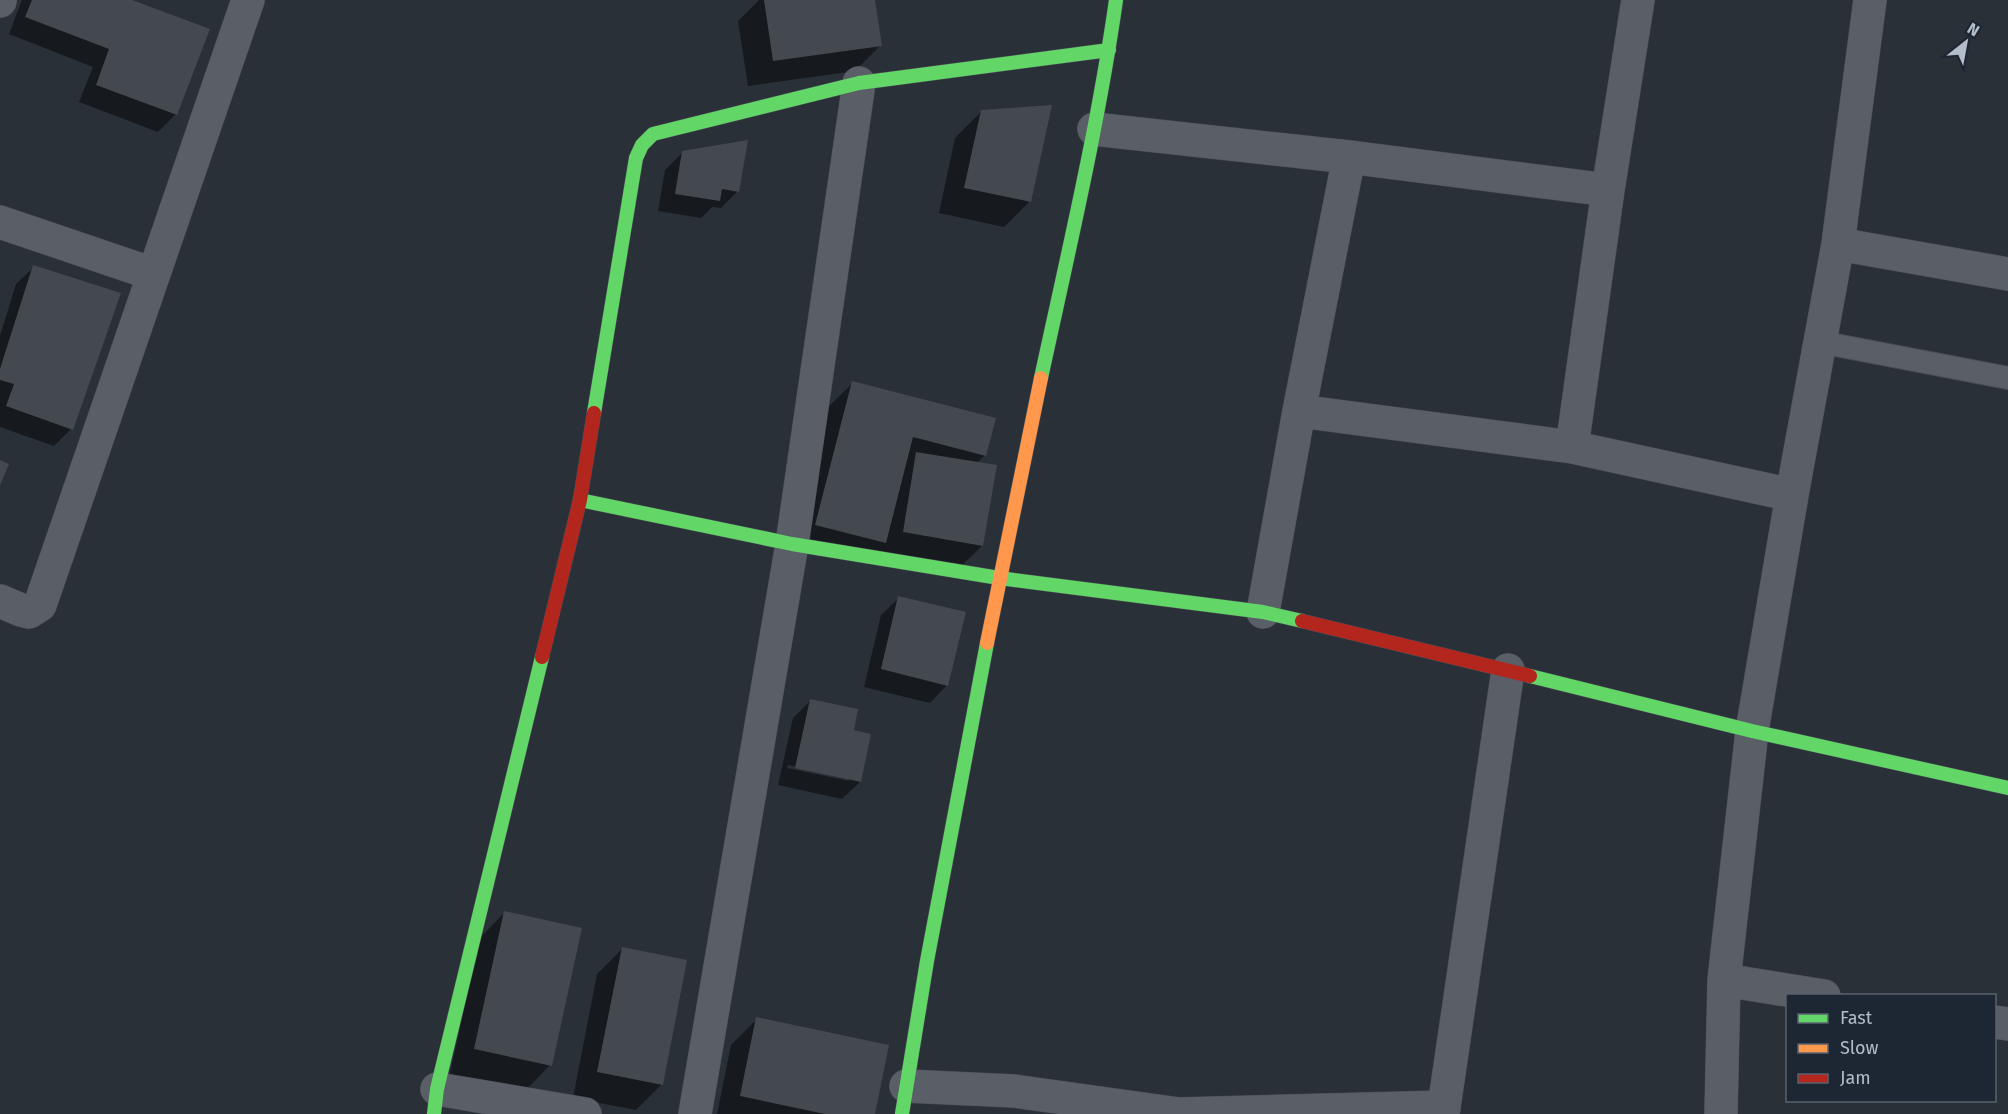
<svg xmlns="http://www.w3.org/2000/svg" width="2008" height="1114" font-family="'Fira Sans',sans-serif">
<rect width="100%" height="100%" fill="#2a3038"/>
<!-- shadow -->
<path fill="#0007" fill-rule="evenodd" d="M22,0H128L176,114L158,132L79,102L93,67L9,34Z
M759,0H874L880,46L855,71L748,86L738,21Z
M981,112L1029,202L1004,227L939,213L955,138Z
M683,152L738,191L721,208L712,207L701,218L658,211L665,170Z
M34,267L71,429L54,446L0,427V336L16,284Z
M853,383L985,455L977,463L982,546L956,571L791,550L827,408Z
M899,598L947,685L930,703L864,687L881,615Z
M811,700L852,731L870,735L860,782L842,799L778,785L793,718ZM788,765L849,778V781L787,768Z
M504,913L550,1065L525,1091L450,1074L479,939Z
M622,949L685,961L661,1085L636,1110L573,1098L597,974Z
M757,1019L874,1114H717L731,1045Z"/>
<!-- building -->
<path fill="#444950" d="M32,0H132L210,29L177,115L96,85L109,49L25,17Z
M764,0H875L882,46L773,61Z
M1052,105L1031,202L964,188L981,110Z
M748,140L739,192L722,189L720,201L675,194L682,151Z
M33,265L121,293L73,430L6,406L14,384L0,380V369L5,353Z
M852,381L996,418L986,456L913,437L886,543L815,525Z
M916,452L997,465L983,546L903,532Z
M0,460L9,464L0,485Z
M898,596L966,612L948,686L881,669Z
M810,699L858,709L854,730L871,734L861,782L795,768Z
M504,911L582,928L552,1066L474,1049Z
M622,947L687,960L663,1085L597,1072Z
M756,1017L889,1045L875,1114H825L740,1096Z"/>
<g fill="none" stroke-linecap="round" stroke-linejoin="round">
<defs>
<path id="lane" d="M1820,342L2008,378"/>
<path id="street" d="M0,1V0
M1094,129L1349,157L1608,190
M0,222L153,274
M1838,244L2008,274
M1299,411L1572,447L1792,495
M1572,447L1608,190L1638,0
M0,601L21,610L29,612L40,605L248,0
M1263,612L1299,411L1349,157
M1724,980L1824,996
M1994,1022L2008,1024
M906,1086L1014,1091L1179,1114L1444,1107
M437,1089L585,1114
M695,1114L792,544L859,83
M1443,1114L1508,670
M1721,1114L1724,980L1752,731L1792,495L1838,244L1870,0"/>
<path id="fast" d="M1041,378C1068,253 1098,127 1116,0
M594,413L636,158L642,145L653,134L859,83L1109,50
M580,500L792,544L999,578L1263,612L1302,621
M1530,676L1752,731L2008,788
M434,1114L437,1089L542,657
M902,1114L927,961L987,643"/>
<path id="slow" d="M987,643L1041,378"/>
<path id="jam" d="M1302,621L1530,676
M542,657L580,500L594,413"/>
</defs>
<!-- lane casing -->
<use href="#lane" stroke="#484c53" stroke-width="24"/>
<!-- street casing -->
<use href="#street" stroke="#484c53" stroke-width="34"/>
<!-- fast casing -->
<use href="#fast" stroke="#484c53" stroke-width="15"/>
<!-- slow casing -->
<use href="#slow" stroke="#484c53" stroke-width="15"/>
<!-- jam casing -->
<use href="#jam" stroke="#484c53" stroke-width="15"/>
<!-- lane -->
<use href="#lane" stroke="#5a5e66" stroke-width="22"/>
<!-- street -->
<use href="#street" stroke="#5a5e66" stroke-width="33"/>
<!-- fast -->
<use href="#fast" stroke="#63d668" stroke-width="14"/>
<!-- slow -->
<use href="#slow" stroke="#ff974d" stroke-width="14"/>
<!-- jam -->
<use href="#jam" stroke="#b3261e" stroke-width="14"/>
</g>
<!-- legend -->
<rect x="1786" y="994" width="210" height="108" fill="#1d2633" stroke="#59626f" stroke-width="1.5"/>
<rect x="1798" y="1014" width="30" height="9" fill="#63d668" stroke="#59626f" stroke-width="1.5"/>
<text x="1840" y="1024" font-size="18" fill="#b4bcc9">Fast</text>
<rect x="1798" y="1044" width="30" height="9" fill="#ff974d" stroke="#59626f" stroke-width="1.5"/>
<text x="1840" y="1054" font-size="18" fill="#b4bcc9">Slow</text>
<rect x="1798" y="1074" width="30" height="9" fill="#b3261e" stroke="#59626f" stroke-width="1.5"/>
<text x="1840" y="1084" font-size="18" fill="#b4bcc9">Jam</text>
<!-- north arrow -->
<g transform="translate(1966 42) rotate(31)" stroke="#1d2633" stroke-width="4.5" paint-order="stroke">
<path d="M0-4.5L10 22L0 15L-10 22Z" fill="#b4bcc9"/>
<text y="-9" font-size="16" font-weight="bold" text-anchor="middle" fill="#b4bcc9">N</text>
</g>
</svg>
